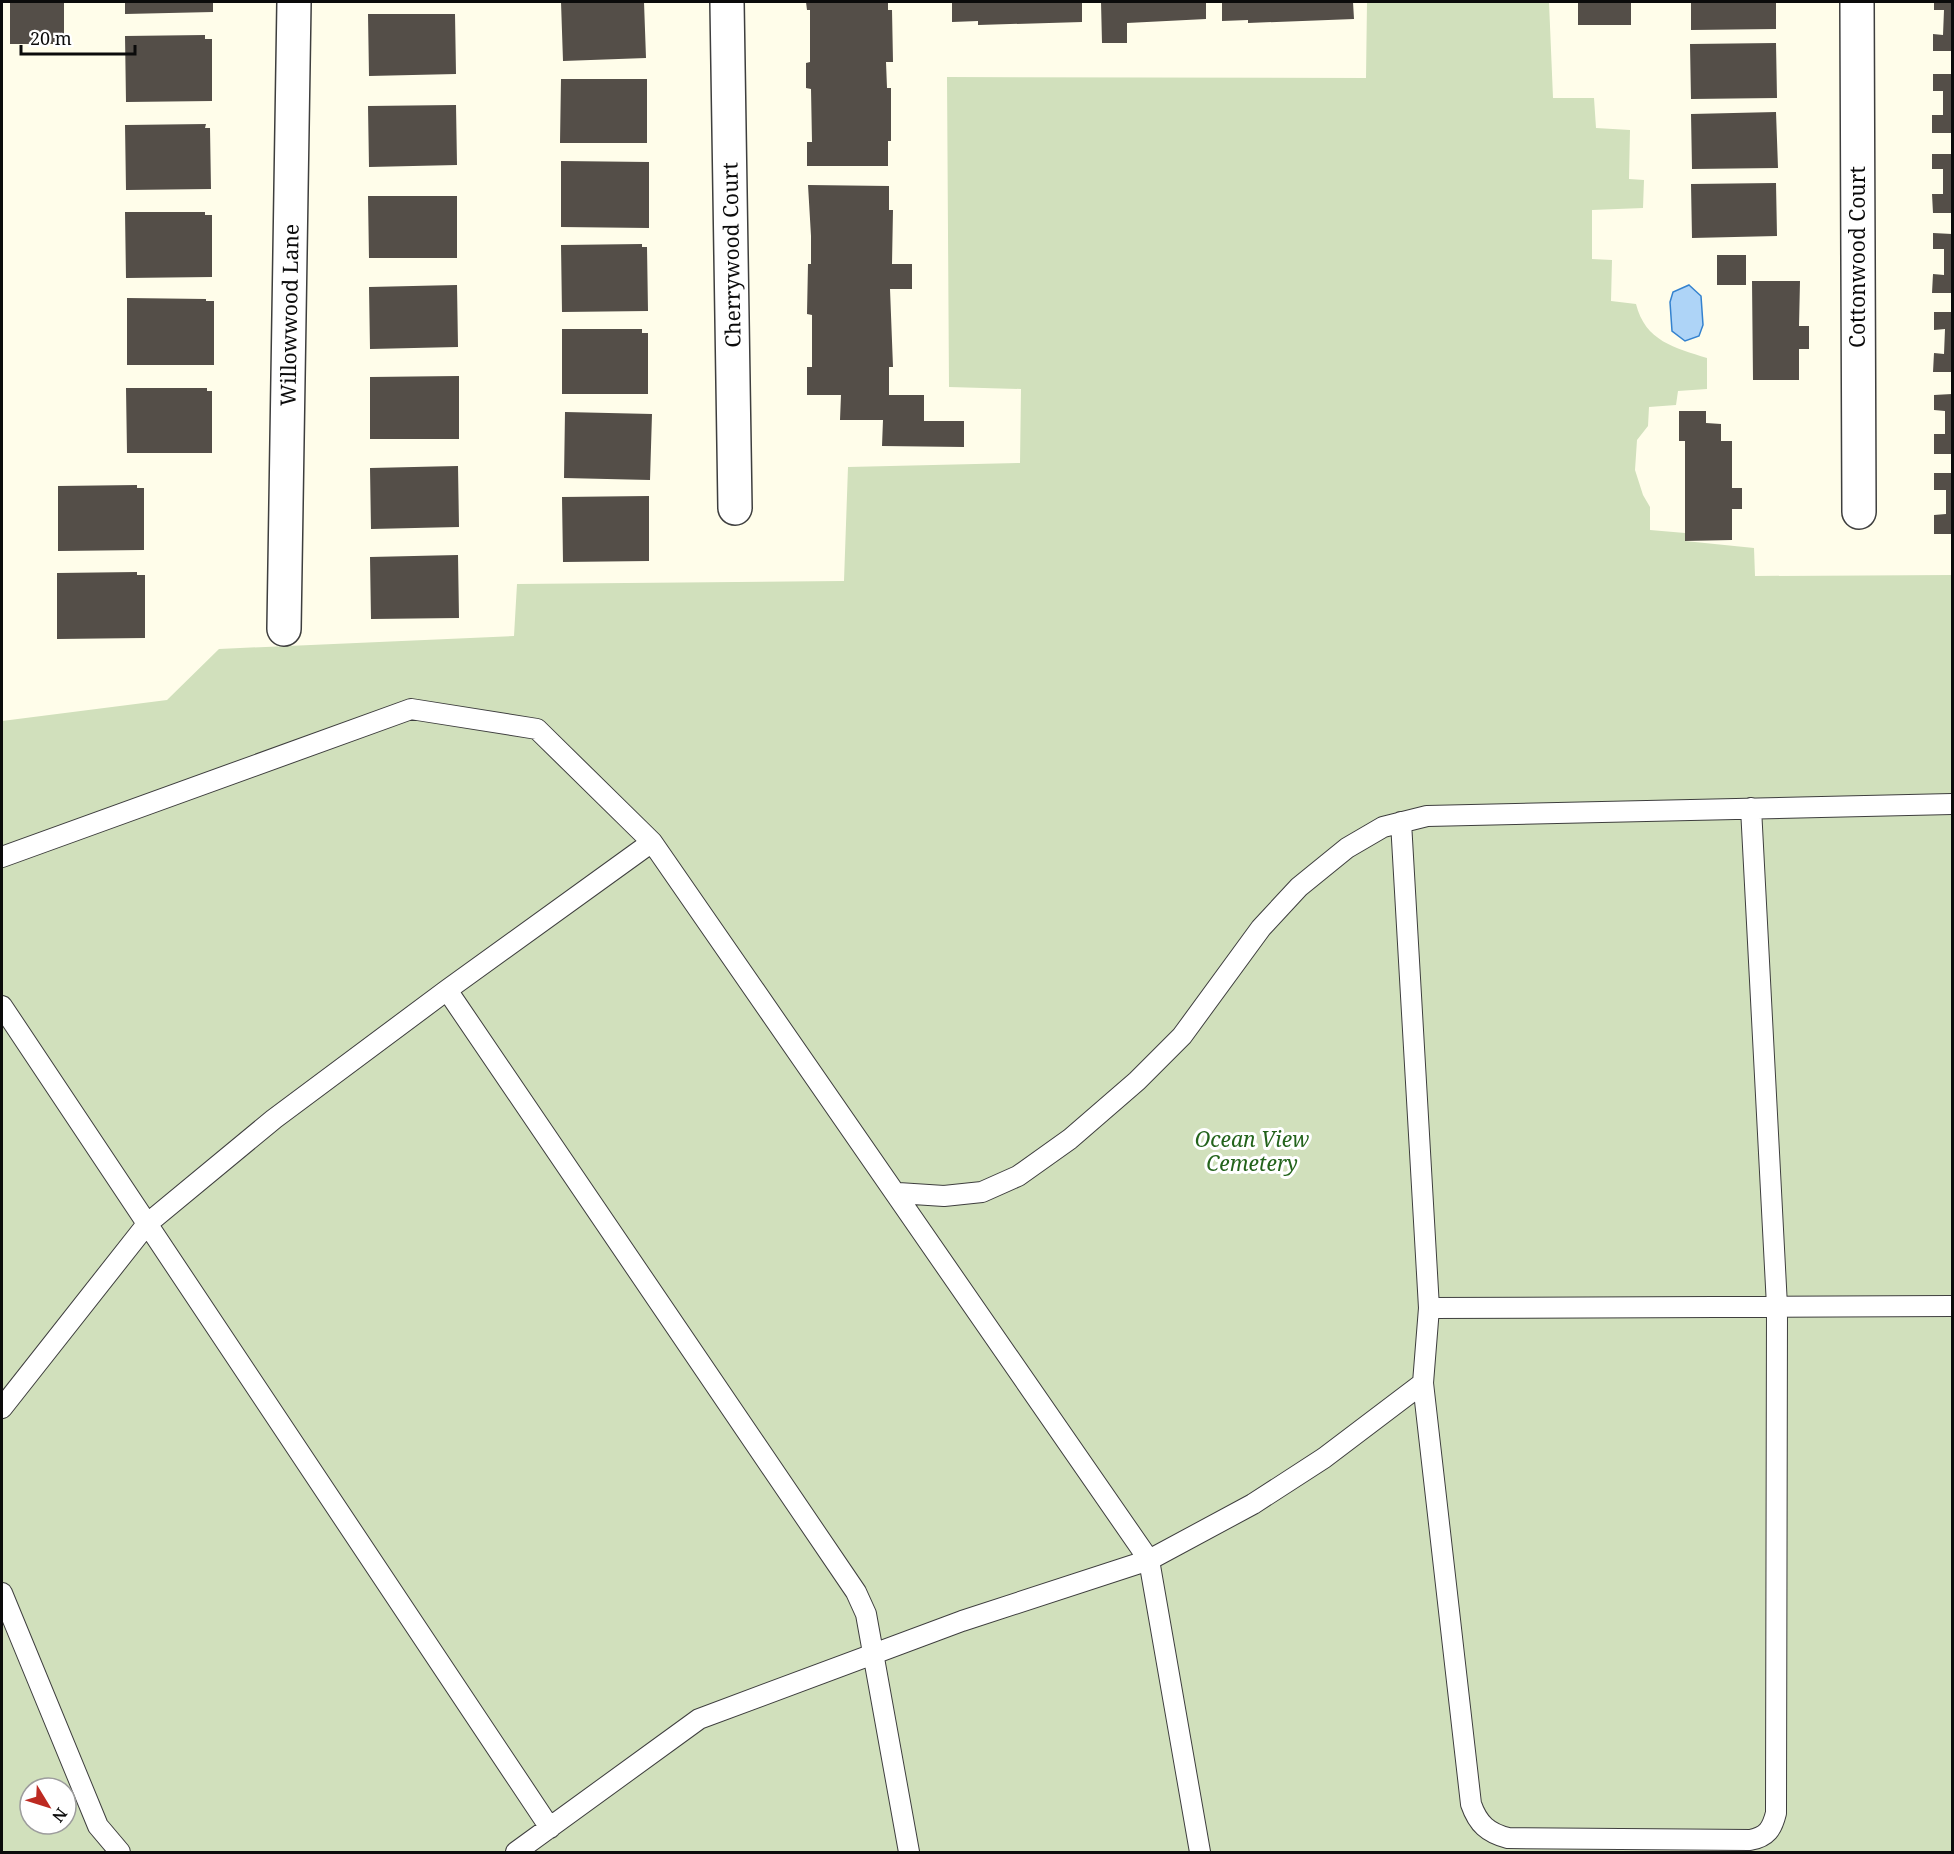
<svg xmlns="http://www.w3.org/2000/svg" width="1954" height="1854" font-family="'Noto Serif',serif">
<rect width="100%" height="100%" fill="#fffdea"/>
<!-- cemetery -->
<path fill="#d1e0bc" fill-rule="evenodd" d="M1367,2H1549L1553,98H1594L1596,128L1630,130L1629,179L1644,180L1643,208L1592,210V259L1612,260L1611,301L1636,304C1645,341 1675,348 1707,358V389L1678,391L1676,405L1649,407L1648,426L1637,440L1635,470L1643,495L1650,507V530L1685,533V541L1754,548L1755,576L1952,575V1852H2V721L167,700L219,649L514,636L517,584L844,581L848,467L1020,463L1021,389L949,387L947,77L1366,78ZM30,1788H66V1824H30Z"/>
<!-- water -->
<path fill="#aed4f7" stroke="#3482cf" stroke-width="1.5" d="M1689,285L1701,296L1703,325L1699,336L1685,341L1672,331L1670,302L1673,292Z"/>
<!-- building -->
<path fill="#544e48" d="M10,2H64V44H10Z
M125,2H213V12L125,14Z
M561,2H644L646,58L563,61Z
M806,2H888V10H892L893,62H886L887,88H891V141H888V166H807V142H812L811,89L806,88V63L810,62V10H807Z
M952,2H1082V22L978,25V21L952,22Z
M1101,2H1206V19L1127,23V43H1102Z
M1222,2H1353L1354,19L1248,23V20L1222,21Z
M1578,2H1631V25H1578Z
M1691,2H1776V29L1691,30Z
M1934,2H1952V51H1933V34L1943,35L1944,10H1934Z
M368,14H455L456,74L369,76Z
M205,35V39H212V101L126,102L125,36Z
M1776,43L1777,98L1691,99L1690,44Z
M1933,74H1952V133H1932V115H1943V91H1933Z
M561,79H647V143H560Z
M456,105L457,165L369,167L368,106Z
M1776,112L1778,168L1692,169L1691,114Z
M206,124L205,128H210L211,189L126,190L125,125Z
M1932,154H1952V213H1933L1932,194H1943V169H1932Z
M561,161L649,162V228L561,227Z
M1776,183L1777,236L1692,238L1691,184Z
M808,185L889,186V210H893L892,264H912V289H890L893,367H889V395H924V421H964V447L882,446L883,420H840L841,395H807V367H812V315L807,314L808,264H811V236Z
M368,196H457V258H369Z
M125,212H205V215H212V277L126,278Z
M1933,233L1952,234V293H1932L1933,274L1944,275V249H1933Z
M642,244V247H647L648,311L562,312L561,245Z
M1717,255H1746V285H1717Z
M1752,281H1800L1799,326H1809V349H1799V380H1753Z
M457,285L458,347L370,349L369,287Z
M127,298L206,299V301H214V365H127Z
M1934,312H1952V372H1933L1934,353L1944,354L1945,329L1934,330Z
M562,329H642V333H648V394H562Z
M459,376V439H370V377Z
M126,388H207V391H212V453H127Z
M1952,394V454H1934V434H1945V411L1934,410V395Z
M1679,411H1706V423L1721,424V441H1732V488H1742V509H1732V540L1685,541V441H1679Z
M565,412L652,414L650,480L564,478Z
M458,466L459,527L371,529L370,468Z
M1934,473H1952V534H1934V515L1946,514V490H1934Z
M137,485V488H144V550L58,551V486Z
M649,496V561L563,562L562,497Z
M458,555L459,618L371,619L370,557Z
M137,572V575H145V638L57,639V573Z"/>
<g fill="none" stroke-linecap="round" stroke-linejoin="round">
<defs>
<path id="service" d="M1401,822L1429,1308L1423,1383L1471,1804C1478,1824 1488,1833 1508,1838L1750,1840C1767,1837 1772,1829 1776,1813L1777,1306L1751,808
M2,857L411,709L537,729L652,842L1149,1560L1200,1852
M447,990L856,1592L866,1614L909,1852
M2,1006L550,1828
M898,1193L944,1196L982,1192L1018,1176L1070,1139L1137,1081L1182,1036L1261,928L1299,887L1347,848L1383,827L1427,816L1952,804
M1429,1308L1952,1306
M2,1408L147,1224L274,1119L447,990L652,842
M2,1593L98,1826L120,1852
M516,1852L699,1719L962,1621L1149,1560L1253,1504L1324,1458L1423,1383"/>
<path id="minor" d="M727,2L735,508
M1857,2L1859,512
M284,629L294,2"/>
</defs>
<!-- service casing -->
<use href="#service" stroke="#3e3e3e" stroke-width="22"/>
<!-- minor casing -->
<use href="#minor" stroke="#3e3e3e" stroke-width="36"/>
<!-- service -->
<use href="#service" stroke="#fff" stroke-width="20"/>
<!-- minor -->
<use href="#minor" stroke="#fff" stroke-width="33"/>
</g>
<g text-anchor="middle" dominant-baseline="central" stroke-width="6" stroke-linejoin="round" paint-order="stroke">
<!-- street labels -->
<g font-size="21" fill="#0b0b0b" stroke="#fff">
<text transform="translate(731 255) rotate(-91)">Cherrywood Court</text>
<text transform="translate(1857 257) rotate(-90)">Cottonwood Court</text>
<text transform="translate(289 315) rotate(-89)">Willowwood Lane</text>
</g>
<!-- park labels -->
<g font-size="21" font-style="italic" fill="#23631b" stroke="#fff">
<text x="1252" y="1139">Ocean View<tspan x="1252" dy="24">Cemetery</tspan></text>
</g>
</g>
<!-- border -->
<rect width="1954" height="1854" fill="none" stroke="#0b0b0b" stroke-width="6"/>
<!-- north arrow -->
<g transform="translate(48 1806) rotate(128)"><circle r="28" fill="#ffffff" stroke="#9d9d9d" stroke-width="1.5"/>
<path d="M0-4.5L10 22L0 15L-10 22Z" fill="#bd2a22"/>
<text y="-9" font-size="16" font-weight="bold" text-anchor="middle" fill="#0b0b0b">N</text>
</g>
<!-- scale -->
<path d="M21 45v9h114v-9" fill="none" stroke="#0b0b0b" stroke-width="3"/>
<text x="30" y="45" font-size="18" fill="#0b0b0b" stroke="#ffffff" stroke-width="4.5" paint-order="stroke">20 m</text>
</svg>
